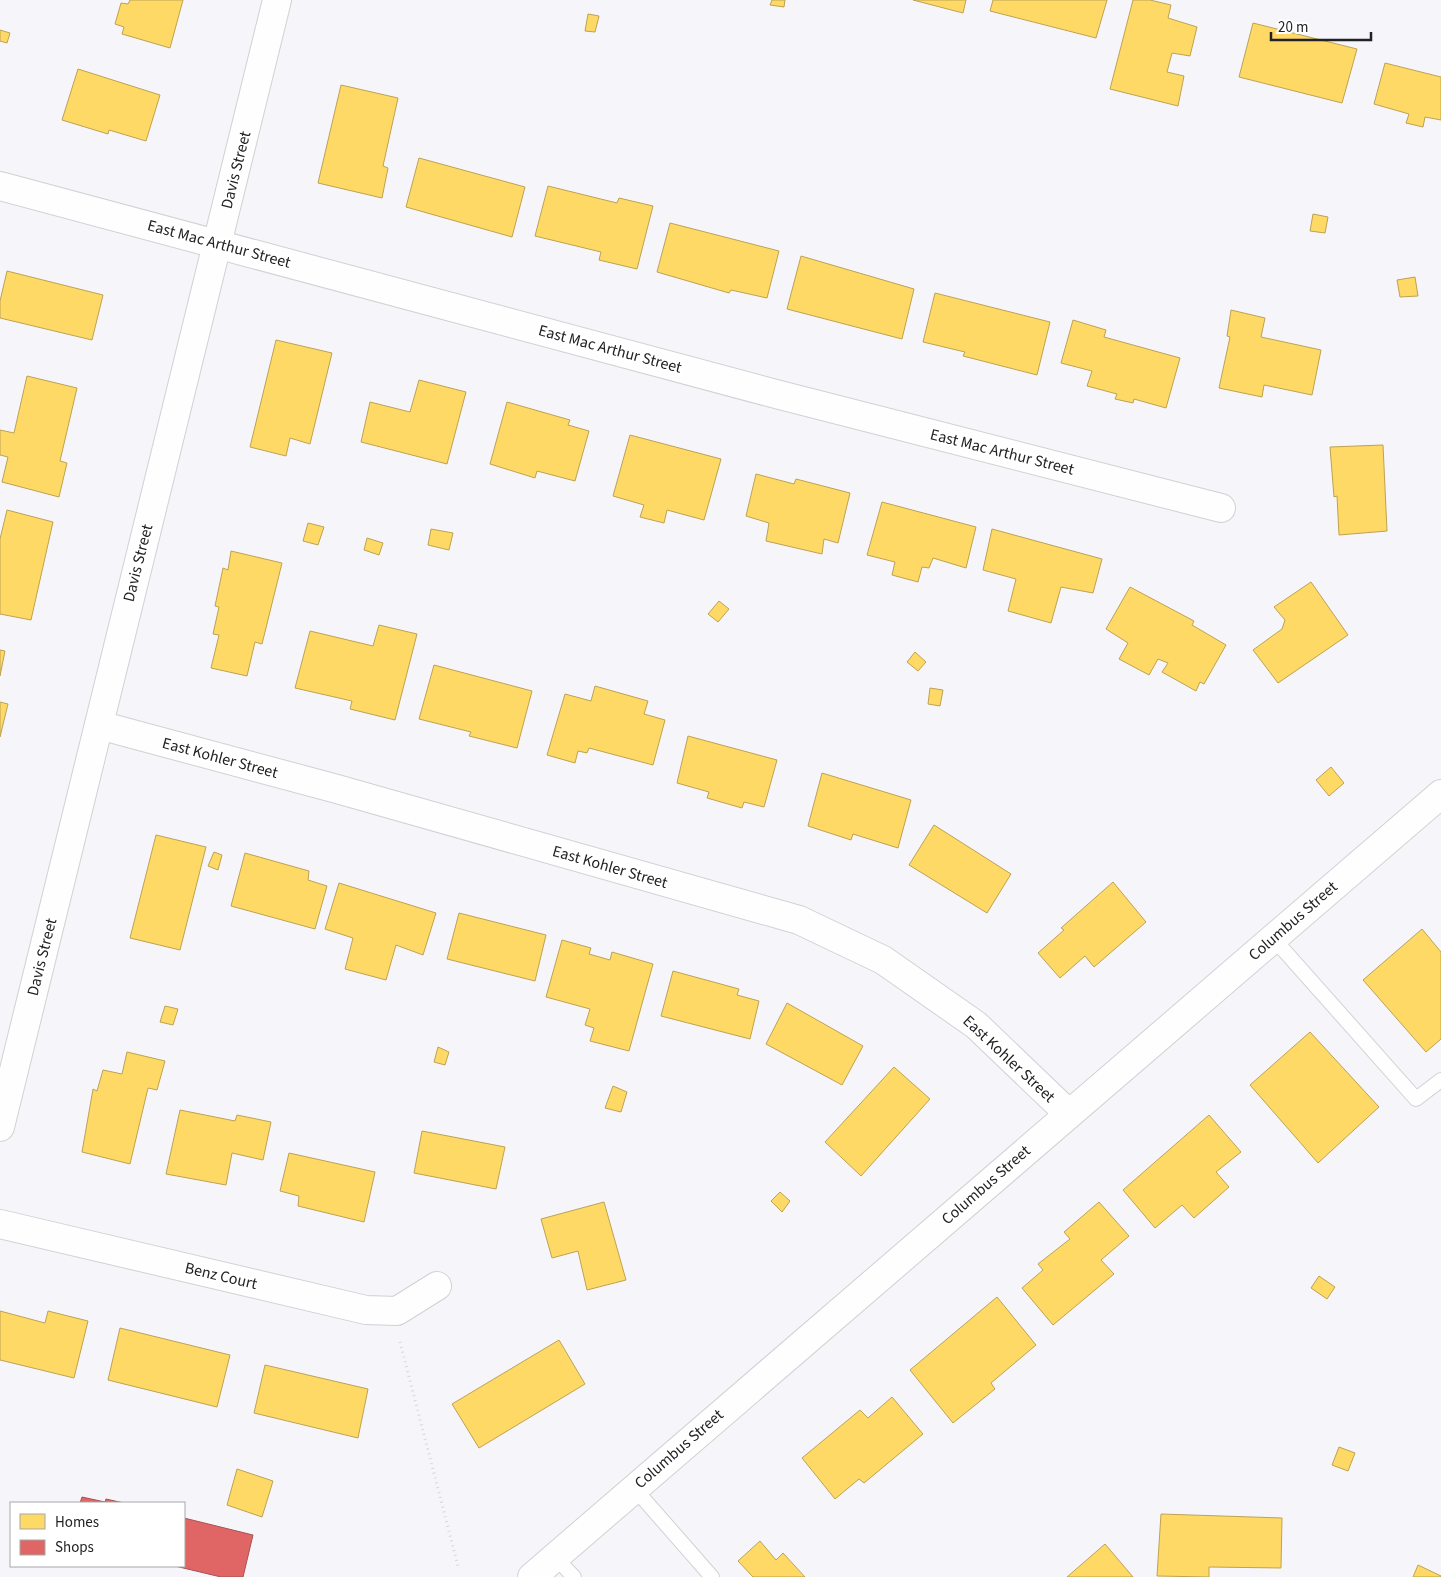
<svg xmlns="http://www.w3.org/2000/svg" width="1441" height="1577" font-family="'Source Sans 3',sans-serif">
<rect width="100%" height="100%" fill="#f6f6fa"/>
<!-- homes -->
<path fill="#ffd966" stroke="#bda252" d="M130,0H183L170,48L122,34L124,27L115,24L121,3L128,4Z
M772,0H785L784,7L770,5Z
M913,0H966L963,13Z
M993,0H1107L1096,38L990,11Z
M1133,0H1150L1171,5L1168,18L1197,27L1190,56L1172,53L1167,72L1184,76L1178,106L1110,89Z
M588,14L599,16L595,32L585,31Z
M1253,23L1357,49L1342,103L1239,77Z
M0,30L10,33L7,43L0,41Z
M1385,63L1441,77V120L1425,117L1423,127L1406,123L1409,114L1374,104Z
M78,69L160,95L146,141L109,130L108,134L62,120Z
M341,85L398,98L383,166L388,168L382,198L318,183Z
M419,158L525,187L512,237L406,207Z
M548,186L617,203L619,198L653,206L637,269L599,260L601,252L535,236Z
M1313,214L1328,217L1325,233L1310,231Z
M670,223L779,251L767,298L731,290L729,293L657,272Z
M801,256L914,289L902,339L787,309Z
M7,271L103,295L92,340L0,318V301Z
M1415,277L1418,296L1400,297L1397,280Z
M935,293L1050,322L1037,375L963,356L965,352L923,342Z
M1231,310L1265,318L1261,337L1321,350L1312,395L1264,385L1262,397L1219,388L1230,337L1227,336Z
M1073,320L1106,330L1104,337L1180,358L1166,408L1134,399L1133,403L1115,399L1117,394L1087,386L1092,371L1061,363Z
M276,340L332,353L310,444L290,438L286,456L250,447Z
M27,376L77,388L60,461L67,463L59,497L2,482L8,457L0,455V430L14,433Z
M419,380L466,392L447,464L361,442L370,402L410,412Z
M507,402L570,420L568,425L589,431L575,481L537,471L535,478L490,464Z
M630,435L721,459L704,520L667,510L664,523L640,517L644,505L613,496Z
M1383,445L1387,531L1339,535L1337,496L1334,497L1330,447Z
M756,474L794,484L796,479L850,493L838,543L824,539L822,554L766,541L769,523L746,516Z
M882,502L976,527L966,568L933,558L929,568L922,567L918,582L892,575L895,562L867,555Z
M7,510L53,522L31,620L0,614V539Z
M308,523L324,527L318,545L303,541Z
M431,529L453,533L449,550L428,545Z
M992,529L1102,559L1093,593L1061,587L1051,623L1008,611L1016,579L983,570Z
M367,538L383,543L379,555L364,550Z
M231,551L282,563L262,644L255,642L247,676L211,668L219,635L213,634L219,607L215,606L223,568L228,570Z
M1311,582L1348,635L1278,683L1253,650L1282,629L1285,620L1274,607Z
M1130,587L1194,621L1192,625L1226,645L1204,684L1200,682L1196,691L1162,672L1168,663L1158,659L1149,675L1119,659L1128,643L1106,629Z
M719,601L729,609L718,622L708,614Z
M379,625L417,634L395,720L350,709L352,701L295,688L310,631L373,646Z
M0,650L5,651L0,676Z
M915,652L926,662L918,671L907,662Z
M434,665L532,691L517,748L469,736L471,732L419,719Z
M595,686L648,701L644,714L665,720L653,765L589,748L587,753L578,751L575,763L547,755L565,694L591,701Z
M930,688L943,690L940,706L928,704Z
M0,702L8,704L0,737Z
M688,736L777,760L764,807L744,802L742,808L707,798L709,792L677,783Z
M1331,767L1344,783L1329,796L1316,780Z
M822,773L911,800L898,848L853,834L851,840L808,826Z
M934,825L1011,874L987,913L909,865Z
M156,835L206,847L180,950L130,938Z
M214,852L222,855L218,870L208,866Z
M245,853L309,871L308,880L327,886L315,929L231,906Z
M1113,882L1146,922L1094,967L1085,956L1060,978L1038,953L1064,930L1061,928Z
M339,883L436,913L423,955L396,945L386,980L345,969L353,938L325,929Z
M459,913L546,935L535,981L447,959Z
M1422,929L1441,952V1039L1426,1052L1363,980Z
M562,940L591,948L589,954L610,960L612,952L653,964L629,1051L590,1041L594,1028L585,1025L590,1009L546,997Z
M673,971L739,989L737,995L759,1001L750,1039L661,1016Z
M787,1003L863,1046L842,1085L766,1044Z
M165,1006L178,1009L173,1025L160,1022Z
M1310,1032L1379,1107L1318,1163L1250,1085Z
M438,1047L449,1052L445,1065L434,1062Z
M127,1052L165,1061L157,1090L148,1088L130,1164L82,1152L93,1089L97,1091L103,1070L122,1074Z
M894,1067L930,1099L861,1176L825,1142Z
M613,1086L627,1092L621,1112L605,1108Z
M180,1110L235,1121L237,1115L271,1122L263,1160L232,1153L226,1185L166,1174Z
M1209,1115L1241,1152L1216,1172L1229,1187L1194,1218L1182,1205L1155,1228L1123,1190Z
M422,1131L505,1147L496,1189L414,1173Z
M289,1153L375,1172L364,1222L298,1206L299,1196L280,1191Z
M780,1192L790,1201L782,1212L771,1201Z
M604,1202L626,1280L587,1290L578,1251L552,1258L541,1219Z
M1099,1202L1129,1236L1101,1260L1114,1274L1053,1325L1022,1288L1043,1270L1038,1264L1070,1239L1064,1232Z
M1319,1276L1335,1287L1327,1299L1311,1288Z
M997,1297L1036,1345L991,1383L995,1389L953,1423L910,1370Z
M0,1311L45,1323L48,1311L88,1321L74,1378L0,1360Z
M120,1328L230,1355L217,1407L108,1380Z
M559,1340L585,1384L479,1448L452,1404Z
M265,1365L368,1389L358,1438L254,1413Z
M892,1397L923,1434L864,1483L859,1479L835,1499L802,1458L860,1410L868,1418Z
M1339,1447L1355,1453L1348,1471L1332,1465Z
M237,1469L273,1481L262,1517L227,1505Z
M1161,1514L1282,1518L1281,1568L1209,1567V1577L1157,1576Z
M760,1541L776,1560L783,1553L805,1577H753L738,1561Z
M1105,1544L1133,1577H1067Z
M1418,1565L1441,1576V1577H1413Z"/>
<!-- shops -->
<path fill="#e06666" stroke="#a75252" d="M82,1497L105,1502L106,1499L124,1503H80Z
M184,1518L253,1535L243,1577H221L175,1566H184Z"/>
<g fill="none" stroke-linecap="round" stroke-linejoin="round">
<defs>
<path id="lane" d="M1273,938L1416,1099L1441,1080
M634,1488L712,1577
M555,1557L574,1577"/>
<path id="street" d="M0,186L772,393L1221,508
M99,725L337,789L799,920L883,960L976,1025L1068,1113
M0,1127L277,0
M0,1224L366,1310L397,1311L437,1286
M532,1577L1441,794"/>
</defs>
<!-- lane casing -->
<use href="#lane" stroke="#d1d1d4" stroke-width="16"/>
<!-- street casing -->
<use href="#street" stroke="#d1d1d4" stroke-width="30"/>
<!-- path -->
<path stroke="#d7d7d8" stroke-width="3" stroke-dasharray="1 4" stroke-linecap="butt" d="M400,1342L458,1566"/>
<!-- lane -->
<use href="#lane" stroke="#fefefe" stroke-width="14"/>
<!-- street -->
<use href="#street" stroke="#fefefe" stroke-width="28"/>
</g>
<g text-anchor="middle" dominant-baseline="central" stroke-width="5" stroke-linejoin="round" paint-order="stroke">
<!-- street labels -->
<g font-size="16" fill="#222225" stroke="#fff">
<text transform="translate(236 170) rotate(-76)">Davis Street</text>
<text transform="translate(219 244) rotate(15)">East Mac Arthur Street</text>
<text transform="translate(610 349) rotate(15)">East Mac Arthur Street</text>
<text transform="translate(1002 452) rotate(14)">East Mac Arthur Street</text>
<text transform="translate(138 563) rotate(-76)">Davis Street</text>
<text transform="translate(220 758) rotate(15)">East Kohler Street</text>
<text transform="translate(610 867) rotate(16)">East Kohler Street</text>
<text transform="translate(1293 921) rotate(-41)">Columbus Street</text>
<text transform="translate(42 957) rotate(-76)">Davis Street</text>
<text transform="translate(1009 1059) rotate(43)">East Kohler Street</text>
<text transform="translate(986 1185) rotate(-41)">Columbus Street</text>
<text transform="translate(221 1276) rotate(13)">Benz Court</text>
<text transform="translate(679 1449) rotate(-41)">Columbus Street</text>
</g>
</g>
<!-- legend -->
<rect x="10" y="1502" width="175" height="65" fill="#ffffff" stroke="#a7a7a8"/>
<rect x="20" y="1514" width="25" height="15" fill="#ffd966" stroke="#a7a7a8"/>
<text x="55" y="1527" font-size="15" fill="#222225">Homes</text>
<rect x="20" y="1540" width="25" height="15" fill="#e06666" stroke="#a7a7a8"/>
<text x="55" y="1552" font-size="15" fill="#222225">Shops</text>
<!-- scale -->
<path d="M1271 32v8h100v-8" fill="none" stroke="#222225" stroke-width="2.5"/>
<text x="1278" y="32" font-size="15" fill="#222225" stroke="#ffffff" stroke-width="4" paint-order="stroke">20 m</text>
</svg>
